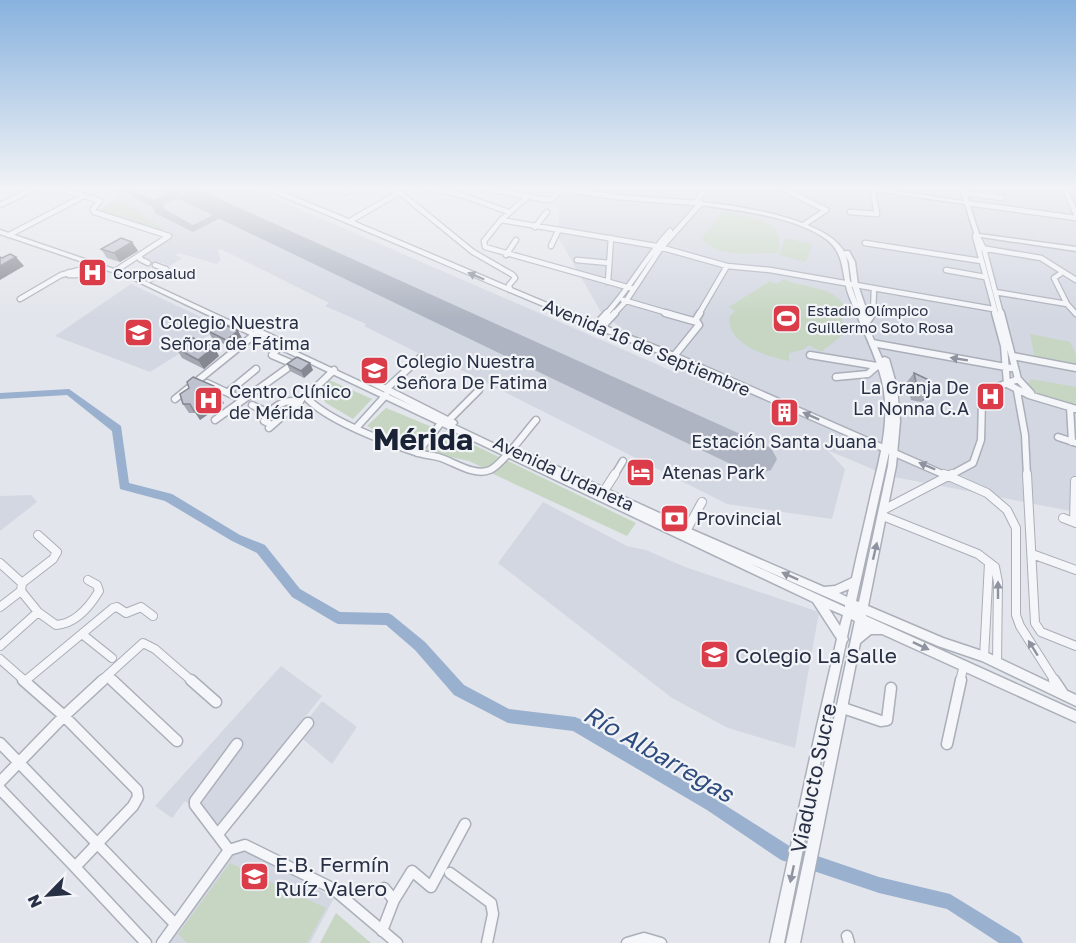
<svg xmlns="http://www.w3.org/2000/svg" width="1076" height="943" font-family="'Golos Text',sans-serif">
<rect width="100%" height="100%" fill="#e2e5eb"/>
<!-- built -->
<path fill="#d3d7e1" d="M98,187H249L677,373L601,312L558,237L560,187H1076V512L889,476L827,450L845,469L832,519L727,504L455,367L452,370L364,326L366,324L325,306L329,303L221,249L218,251L221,259L217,264L178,253L175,255L182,258L170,266L159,262L153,266L146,264L151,260L142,256L169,239L172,235L116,198L118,196Z
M131,284L222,327L150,372L55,336Z
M31,495L37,502L0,531V496Z
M543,502L627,546L646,550L685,567L819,612L795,748L728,728L672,698L498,563Z
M281,666L322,696L216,827L185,801L172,818L155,806Z
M322,701L357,727L332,764L297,734Z
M244,849L334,898L310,943H166L231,854Z"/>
<!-- green -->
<path fill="#c6d6c2" d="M117,199L165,230L161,231L98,210Z
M721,212C745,215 788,218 778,253C754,252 718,259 702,239Z
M785,238L812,244L806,262L779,255Z
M784,279C806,290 835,284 847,311L841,321L853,327L821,352L809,345L802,350L789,353V361C768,357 725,344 730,316L735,311L729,307L770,281L776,284Z
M1030,334L1070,342L1076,355V367L1035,359Z
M327,379L372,399L353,419L326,403L319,394Z
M1031,379L1076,387V410L1024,390Z
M386,408L432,427L416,443L396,442L367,426Z
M444,431L499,457L486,469L469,461L424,451Z
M506,460L636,523L627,536L491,473Z
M230,863L326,908L307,943H187L178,934Z
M336,913L371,943H320Z"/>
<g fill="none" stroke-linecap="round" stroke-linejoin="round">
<!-- river -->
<path fill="#99b0cf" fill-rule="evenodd" d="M69,389L121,426L129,483L172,494L240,535L265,545L300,589L340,612L388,613L392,615L425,642L464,685L509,709L575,717L580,719L717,800L791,847L879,877L950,894L1020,937L1023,943H999L947,909L879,893L781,860L707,810L573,731L508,723L454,695L415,650L386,625L338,624L334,622L292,597L257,553L232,541L165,501L120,489L112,431L67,395L0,399V393Z"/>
<!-- taxiway -->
<path fill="#aeb4c1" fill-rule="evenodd" d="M114,187H126L153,200L180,190H188V194L163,204L164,209L193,225L223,210L227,209L232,212L193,232L155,213L153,207Z"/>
<!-- runway -->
<path fill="#aeb4c1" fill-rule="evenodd" d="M160,187H193L771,448L777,459L771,470L757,474L743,470L164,192Z"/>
<defs>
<path id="minor-far3" d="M56,187L100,201L93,209L94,212L169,236L115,271
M264,187C366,227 466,272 568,314
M393,187L473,252L513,275L515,278L509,285L510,290
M426,187L461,195L509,212
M479,187L546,200L552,199L561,190
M547,187L617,197L696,203
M780,187L826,210L805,224
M1064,187L1076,214
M346,192L355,187
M280,193L291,187
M965,193L1002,198
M527,197L501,220L484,241L485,247L634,289
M967,203L1076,218
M0,205L37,187
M850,212L877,214L872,187
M501,220L656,246L727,266L770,270L993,309
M350,221L398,193
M535,227L547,212
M9,235L84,196
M977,235L975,236L996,314
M977,235L984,249L1001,314
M865,243L981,261
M551,246L558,231
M981,248L1041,258L1076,280
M506,255L516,240
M140,256V259L148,263
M577,260L609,263
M155,265L166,269
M946,270L985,277
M69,272V275H78L94,263
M1060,274L1054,278L1067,304L1076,314
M149,280L166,269
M608,282L611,238
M995,292L1067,304
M20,299L61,275L83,269
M623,300L671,314
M606,314C630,288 646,257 670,231
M614,314L626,301L661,248L701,203
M699,314L727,266
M873,314L874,288"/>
<path id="minor-far2" d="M564,313L674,356L947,476
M665,313L697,322L699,325L674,356
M995,313L1004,346L1007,384L1029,395L1076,409
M1001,313L1018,379L1031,393
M695,321L700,313
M867,322L873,313
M596,325L607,313
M602,327L615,313
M872,343L1011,368
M280,346L272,355L293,364
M810,355L883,367
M1013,356L1076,368
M334,370L306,397C326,420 386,442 415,452C423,455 430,455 438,457C453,461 474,477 490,470C502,465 526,431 536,420
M836,377L868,374L877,366
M207,383L243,400
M386,389L421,357
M1017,391L1025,435L1027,476
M228,392L256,369
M175,399L254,335
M252,405L269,413
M1070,407L1072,442
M215,420L296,362
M448,421L479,390
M272,425L264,421C271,407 284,398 300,402
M269,428L301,400
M356,428L386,395
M1058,437L1076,443
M417,453L441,423
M614,476L623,461
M949,476L973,463L981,440L982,401L992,389L1018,379"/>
<path id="minor-far1" d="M944,474L987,493L1007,510L1016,528V615L1020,626L1055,681
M1027,474L1035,623L1041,632L1076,646
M604,491L615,474
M885,509L952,474
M883,516L978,554L995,567L998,582L997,663
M1063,518L1076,523
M1074,522L1075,481
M686,531L702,502
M38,535L57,552L53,559L22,583L21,591L38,612L56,625C75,624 90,606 99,591L97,585L88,580
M1032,554L1076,570
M0,563L22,583
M0,607L21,591
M82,634L112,658
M0,646L38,612
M984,657L989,563
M0,659L25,681
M108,676L114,681
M25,681L113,608L117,607L126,613L141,607L153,616
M101,681L143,643L155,649L192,681
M960,681L964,665"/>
<path id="minor" d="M112,680L177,741
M191,680L216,702
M1054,680L1062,692
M843,708L881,721L887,720L891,688
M0,743L175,924
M947,744L961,680
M0,782L64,716L103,680
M0,789L75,867L133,806L138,797L137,790L64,716L23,680
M218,834L308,723
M229,850L195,805V801L237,744
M75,867L146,943
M450,873L491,903L493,914L487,943
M384,888L394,900
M382,931L394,900L412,871L431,887L465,824
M847,936L849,943
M162,943L229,850L245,845L332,888L397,943
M627,943L644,938L661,943"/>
<path id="tertiary" d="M703,187H708L699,202C735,205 823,218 843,250C849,260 848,271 850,281C852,289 855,296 858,304L852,285L849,262L844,252L845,251H849L855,262L858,285L870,320L866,322L882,358L885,357L889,359L897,387L900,421L896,466L868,606L943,638L988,653L1076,695V706L982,661L938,646L866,615V616L1076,711V722L882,634H871L860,643L800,943H786L855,621L851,619L847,637L848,639L846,643L827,730L784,943H770L816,730L837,639L813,602L130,278L0,234V230L134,276L413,406L371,385L370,383L371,381H377L456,421L457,423L455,425L520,456L519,454L520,452H526L666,516L667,519L666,522H662L684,533L685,529L688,528L824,587L835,586L852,578C858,550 865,522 871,494C880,457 891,419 882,381C875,352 860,325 849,296C841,275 846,254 826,239C793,215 733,210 694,204L693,203ZM890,448L888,466L859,602L856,601ZM749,563L845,605V607ZM849,589L847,597L839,593ZM829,609L843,615L840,626Z
M858,187H869L964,201L959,187H964L979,234L1076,247V251L975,236L965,204L861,189Z
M254,328H258L289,343L286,345H284L254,332Z"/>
</defs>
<!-- minor-far3 casing -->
<use href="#minor-far3" stroke="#aaafb9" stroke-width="7"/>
<!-- minor-far2 casing -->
<use href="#minor-far2" stroke="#aaafb9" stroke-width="9"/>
<!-- minor-far1 casing -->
<use href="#minor-far1" stroke="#aaafb9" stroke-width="10"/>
<!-- minor casing -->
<use href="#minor" stroke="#aaafb9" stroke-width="13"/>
<!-- tertiary casing -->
<use href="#tertiary" stroke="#aaafb9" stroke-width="3"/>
<!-- minor-far3 -->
<use href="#minor-far3" stroke="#f5f6f9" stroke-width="4.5"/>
<!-- minor-far2 -->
<use href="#minor-far2" stroke="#f5f6f9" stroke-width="6"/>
<!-- minor-far1 -->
<use href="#minor-far1" stroke="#f5f6f9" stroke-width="8"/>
<!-- minor -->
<use href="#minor" stroke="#f5f6f9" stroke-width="10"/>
<!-- tertiary -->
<use href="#tertiary" fill="#f5f6f9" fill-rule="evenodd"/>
</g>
<!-- wall -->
<path fill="#a3a8b2" d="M132,242L138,251L120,262L107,258L101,249Z
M208,331H238L242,338L230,347L212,338Z
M214,347L219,356L204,369L182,358L176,348Z
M287,364L313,370L304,378L290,371Z
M914,373L931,391L924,400L921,402L911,400L907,382Z
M224,403L200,420L196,413H189L183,404Z"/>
<!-- shaded-wall -->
<path fill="#858891" d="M132,242L138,251L120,262L114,253Z
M16,257L24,266L0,280V266Z
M238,331L242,338L230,347L226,340Z
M214,347L219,356L204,369L198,360Z
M310,363L313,370L304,378L301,371Z
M214,386L224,403L200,420L194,411Z
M931,391L924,400L921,402L928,393Z"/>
<!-- building -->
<path fill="#bec3cf" stroke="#858891" stroke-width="1.5" d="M121,238L132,242L114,253L101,249Z
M10,254L16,257L0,266V257L2,258Z
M221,323L238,331L226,340L208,331Z
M191,337L214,347L198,360L176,348Z
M297,357L310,363L301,371L287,364Z
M914,373L929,380L931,391L928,393L918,391Z
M193,377L214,386L218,393L194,411L190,404H183L180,394L189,388L187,382Z"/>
<!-- one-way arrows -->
<defs><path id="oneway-solid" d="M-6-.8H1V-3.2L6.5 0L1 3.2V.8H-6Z" transform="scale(1.5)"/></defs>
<g fill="#8e939f">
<use href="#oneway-solid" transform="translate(476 276) rotate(-157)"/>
<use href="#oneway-solid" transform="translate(959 359) rotate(-171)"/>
<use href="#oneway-solid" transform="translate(811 416) rotate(-156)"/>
<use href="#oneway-solid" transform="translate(927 466) rotate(-157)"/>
<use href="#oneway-solid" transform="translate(875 551) rotate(-77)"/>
<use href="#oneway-solid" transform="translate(790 576) rotate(-156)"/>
<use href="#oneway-solid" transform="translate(998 590) rotate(-90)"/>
<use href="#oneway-solid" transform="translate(921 646) rotate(25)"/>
<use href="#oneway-solid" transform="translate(1033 648) rotate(-122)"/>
<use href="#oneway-solid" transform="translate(792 874) rotate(102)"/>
</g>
<!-- sky -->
<linearGradient id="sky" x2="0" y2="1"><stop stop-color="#88b2de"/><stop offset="0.59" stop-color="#f2f3f6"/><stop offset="1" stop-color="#f2f3f6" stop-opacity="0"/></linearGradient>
<rect width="1076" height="319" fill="url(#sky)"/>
<!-- icons -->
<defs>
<symbol id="hospital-square" viewBox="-11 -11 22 22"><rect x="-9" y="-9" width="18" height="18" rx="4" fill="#db3c49" stroke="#f2f4f8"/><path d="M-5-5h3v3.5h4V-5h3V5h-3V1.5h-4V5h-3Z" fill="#fff"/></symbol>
<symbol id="stadium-square" viewBox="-11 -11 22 22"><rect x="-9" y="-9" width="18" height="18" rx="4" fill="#db3c49" stroke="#f2f4f8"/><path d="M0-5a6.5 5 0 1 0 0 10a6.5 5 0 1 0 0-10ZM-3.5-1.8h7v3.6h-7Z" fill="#fff"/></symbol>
<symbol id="school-square" viewBox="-11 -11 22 22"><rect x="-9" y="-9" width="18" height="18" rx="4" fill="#db3c49" stroke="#f2f4f8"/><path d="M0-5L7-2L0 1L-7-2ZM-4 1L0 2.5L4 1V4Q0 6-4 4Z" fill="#fff"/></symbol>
<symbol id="building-square" viewBox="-11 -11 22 22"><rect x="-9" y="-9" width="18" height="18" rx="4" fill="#db3c49" stroke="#f2f4f8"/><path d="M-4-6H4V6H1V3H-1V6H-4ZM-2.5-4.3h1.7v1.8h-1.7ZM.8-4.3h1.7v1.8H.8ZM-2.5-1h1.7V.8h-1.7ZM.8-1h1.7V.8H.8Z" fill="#fff"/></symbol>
<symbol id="hotel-square" viewBox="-11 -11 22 22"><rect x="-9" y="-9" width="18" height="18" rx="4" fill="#db3c49" stroke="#f2f4f8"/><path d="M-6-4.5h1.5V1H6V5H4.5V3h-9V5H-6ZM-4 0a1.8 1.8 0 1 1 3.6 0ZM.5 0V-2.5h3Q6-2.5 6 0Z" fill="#fff"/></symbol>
<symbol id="bank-square" viewBox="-11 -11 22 22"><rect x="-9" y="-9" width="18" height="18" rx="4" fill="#db3c49" stroke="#f2f4f8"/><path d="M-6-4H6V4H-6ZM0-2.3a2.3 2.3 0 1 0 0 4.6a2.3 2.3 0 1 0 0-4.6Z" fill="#fff"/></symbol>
</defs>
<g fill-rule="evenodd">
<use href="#hospital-square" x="76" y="256" width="33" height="33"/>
<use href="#stadium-square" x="770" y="302" width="33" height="33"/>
<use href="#school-square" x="122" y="316" width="33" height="33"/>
<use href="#school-square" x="358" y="354" width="33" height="33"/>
<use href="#hospital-square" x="974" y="380" width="33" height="33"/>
<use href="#hospital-square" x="192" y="384" width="33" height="33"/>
<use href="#building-square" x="768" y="396" width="33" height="33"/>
<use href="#hotel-square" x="624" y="456" width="33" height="33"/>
<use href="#bank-square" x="658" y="502" width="33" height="33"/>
<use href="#school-square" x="698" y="638" width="33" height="33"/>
<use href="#school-square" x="238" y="860" width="33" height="33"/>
</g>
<g text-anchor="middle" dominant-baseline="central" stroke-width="4.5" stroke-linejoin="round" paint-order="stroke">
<!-- far-poi labels -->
<g font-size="15" fill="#283045" stroke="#f2f4f8" text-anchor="start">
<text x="113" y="273">Corposalud</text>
<text x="807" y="310">Estadio Olímpico<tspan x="807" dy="17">Guillermo Soto Rosa</tspan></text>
</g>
<!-- poi labels -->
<g font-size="18" fill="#283045" stroke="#f2f4f8" text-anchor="start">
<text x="160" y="322">Colegio Nuestra<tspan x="160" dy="21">Señora de Fátima</tspan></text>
<text x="396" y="361">Colegio Nuestra<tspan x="396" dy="21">Señora De Fatima</tspan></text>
<text x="969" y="387" text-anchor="end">La Granja De<tspan x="969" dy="21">La Nonna C.A</tspan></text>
<text x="229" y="391">Centro Clínico<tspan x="229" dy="21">de Mérida</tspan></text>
<text x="784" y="441" text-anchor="middle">Estación Santa Juana</text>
<text x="662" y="472">Atenas Park</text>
<text x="696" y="518">Provincial</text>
</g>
<!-- street labels -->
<g font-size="18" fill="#283045" stroke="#f2f4f8">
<text transform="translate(647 347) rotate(23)">Avenida 16 de Septiembre</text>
<text transform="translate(564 473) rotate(25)">Avenida Urdaneta</text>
</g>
<!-- near-poi labels -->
<g font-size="21" fill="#283045" stroke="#f2f4f8" text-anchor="start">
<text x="735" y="655">Colegio La Salle</text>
<text x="275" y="864">E.B. Fermín<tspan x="275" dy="24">Ruíz Valero</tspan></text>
</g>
<!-- near-street labels -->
<g font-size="21" fill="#283045" stroke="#f2f4f8">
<text transform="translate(813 778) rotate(-78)">Viaducto Sucre</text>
</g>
<!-- near-water labels -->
<g font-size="24" font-style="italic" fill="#2e4c7d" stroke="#f2f4f8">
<text transform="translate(659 753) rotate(30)">Río Albarregas</text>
</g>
<!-- town labels -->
<g font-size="30" font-weight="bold" fill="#1a2236" stroke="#f2f4f8">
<text x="423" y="439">Mérida</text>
</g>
</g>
<!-- north arrow -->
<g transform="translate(48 895) rotate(245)" stroke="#f2f4f8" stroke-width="4.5" paint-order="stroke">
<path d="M0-4.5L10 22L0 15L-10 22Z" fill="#283045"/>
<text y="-9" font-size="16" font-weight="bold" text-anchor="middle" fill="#283045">N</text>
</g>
</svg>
